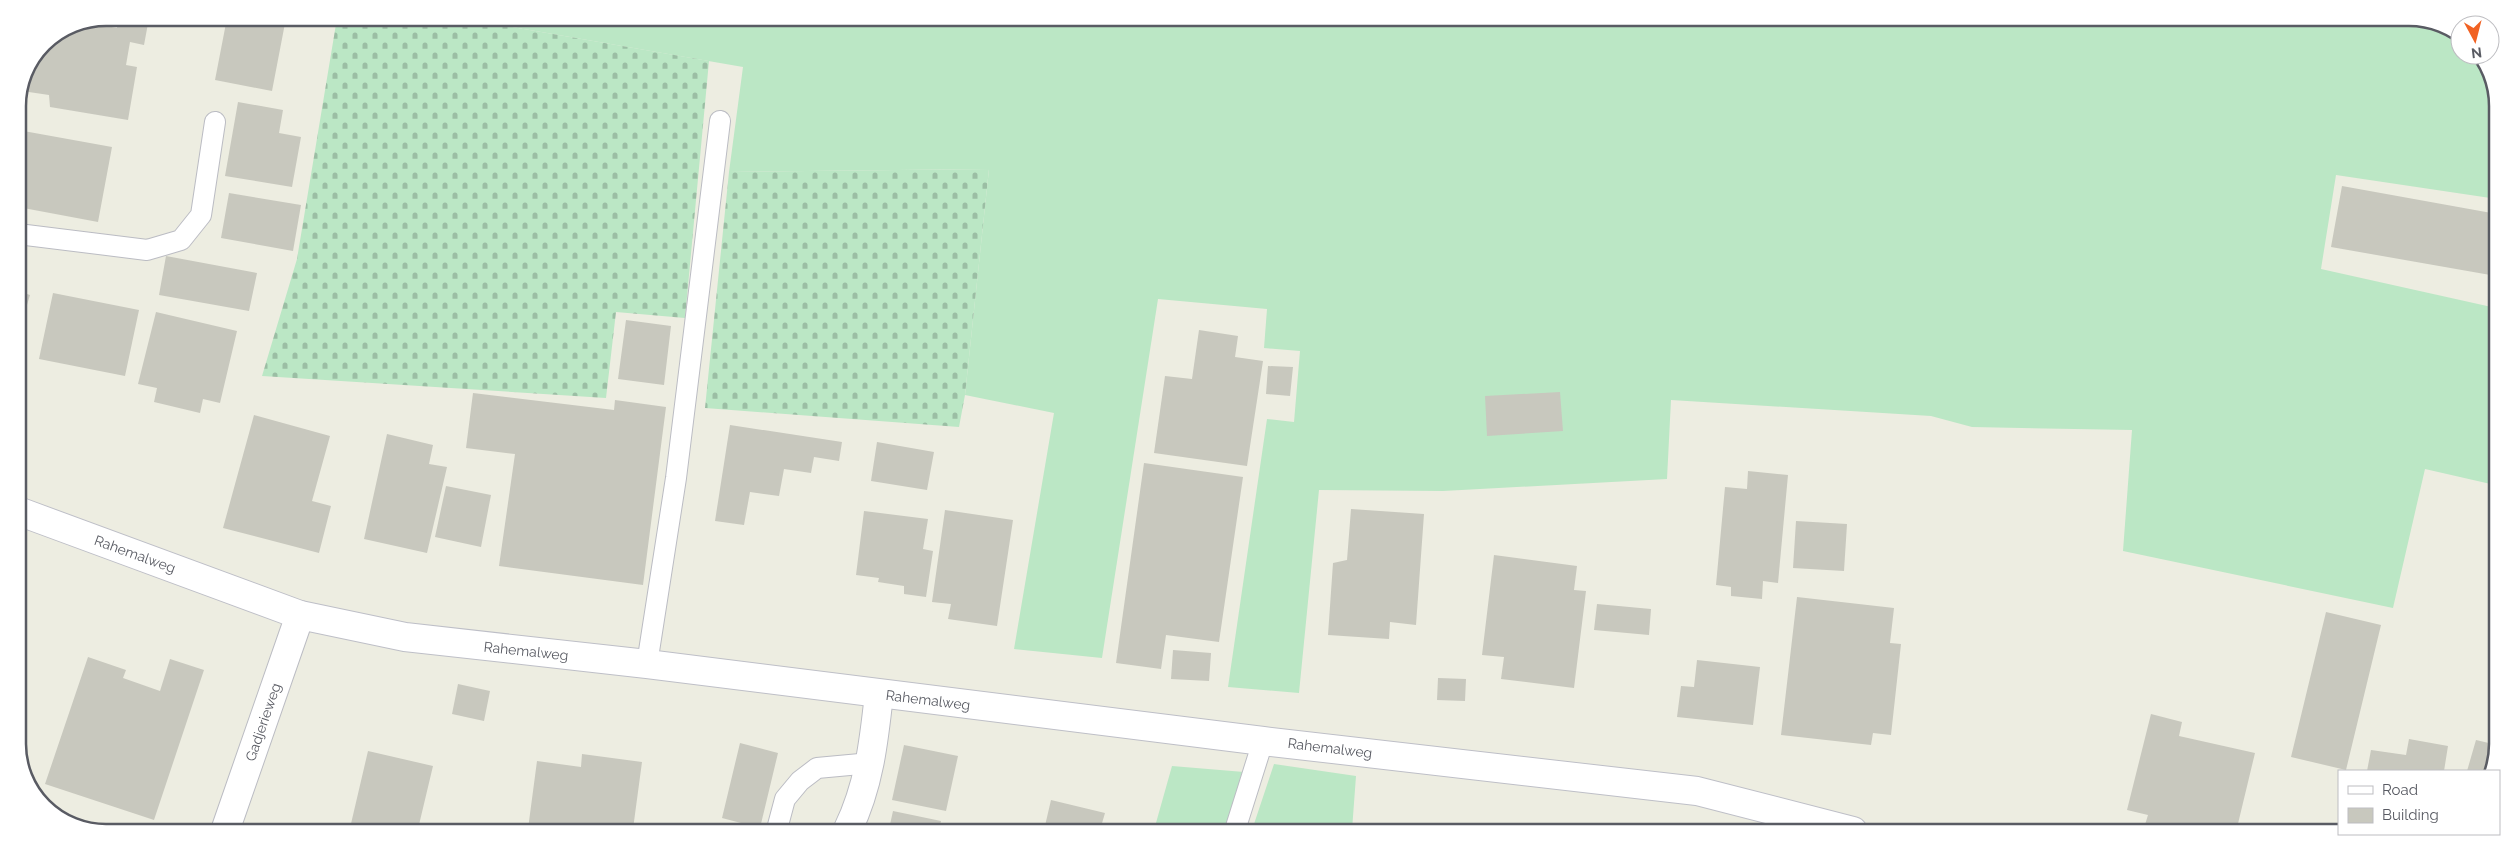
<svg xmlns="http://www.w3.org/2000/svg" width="2515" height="850" font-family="Raleway,sans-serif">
<defs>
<pattern id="cemetery-stones" width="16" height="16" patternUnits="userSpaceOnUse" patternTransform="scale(1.25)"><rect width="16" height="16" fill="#bbe7c5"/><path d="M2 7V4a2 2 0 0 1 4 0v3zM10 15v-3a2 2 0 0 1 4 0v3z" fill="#9bbea4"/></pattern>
</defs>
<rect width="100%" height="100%" fill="#edede1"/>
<!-- grass -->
<path fill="#bbe7c5" d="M460,18L2437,22L2460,38V55H2480L2497,100V199L2336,175L2321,269L2496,308L2495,485L2425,469L2393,608L2123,551L2132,430L1972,427L1931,416L1671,400L1667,479L1443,491L1319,490L1299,693L1228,687L1267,419L1294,422L1300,351L1264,348L1267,309L1158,299L1102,658L1014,649L1054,413L965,395L989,169L729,172L743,67Z
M1274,764L1356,776L1352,830H1252Z
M1172,766L1244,772L1226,830H1154Z"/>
<!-- cemetery -->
<path fill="url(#cemetery-stones)" d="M337,18H460L709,61L685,318L616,312L606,398L262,376L297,259Z
M989,169L965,395L959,427L705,408L729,172Z"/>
<!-- building -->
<path fill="#c8c8be" d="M118,18H149L144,45L130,42L126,65L137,67L128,120L50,107L49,95L22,91L44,43L72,24L84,22L117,28Z
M227,18H286L272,91L215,80Z
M238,102L283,110L279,133L301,137L292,187L225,176Z
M18,130L112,147L98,222L18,207Z
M2342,186L2497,214L2496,276L2331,247Z
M229,193L301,205L293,251L221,238Z
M166,256L257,273L249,311L159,295Z
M18,291L30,295L18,335Z
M53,293L139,310L125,376L39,359Z
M156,312L237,331L220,403L203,399L200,413L154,402L157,388L138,384Z
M626,320L671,326L664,385L618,379Z
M1199,330L1238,336L1235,357L1263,361L1247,466L1154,453L1165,376L1192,379Z
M1268,366L1293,367L1290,396L1266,394Z
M1560,392L1563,431L1487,436L1485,396Z
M473,393L614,410L615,400L666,407L643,585L499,566L515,454L466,448Z
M254,415L330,436L312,501L331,506L319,553L223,528Z
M730,425L842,442L839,461L814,457L811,473L784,469L779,496L750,492L744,525L715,521Z
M387,434L433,445L429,464L447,467L427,553L364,539Z
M877,442L934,452L927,490L871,481Z
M1144,463L1243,477L1219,642L1166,635L1161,669L1116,663Z
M1748,471L1788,475L1778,583L1763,581L1762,599L1731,596V587L1716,585L1725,487L1747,489Z
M446,486L491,495L481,547L435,537Z
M1351,509L1424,514L1416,625L1390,622L1389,639L1328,635L1333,563L1347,560Z
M945,510L1013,520L997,626L948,619L951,604L932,602Z
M864,511L928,519L923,549L933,551L926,597L904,594V586L878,582L879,578L856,575Z
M1796,521L1847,524L1844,571L1793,568Z
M1494,555L1577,566L1574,590L1586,591L1574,688L1501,679L1504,657L1482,655Z
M1797,597L1894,608L1890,643L1901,644L1891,735L1873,733L1871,745L1781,735Z
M1597,604L1651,609L1649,635L1594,630Z
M2326,612L2381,625L2346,770L2291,757Z
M1173,650L1211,653L1209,681L1171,679Z
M88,657L126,670L123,678L160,691L170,659L204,670L154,820L45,784Z
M1697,660L1760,667L1753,725L1677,717L1681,686L1694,687Z
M1438,678L1466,679L1465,701L1437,700Z
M458,684L490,691L484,721L452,714Z
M2151,714L2182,722L2179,736L2255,753L2236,832L2191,823L2186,832H2163L2144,828L2148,815L2127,810Z
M2409,739L2448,746L2444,771H2367L2371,750L2406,755Z
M2476,740L2493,744V771H2467Z
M740,743L778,753L760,828L722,818Z
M904,745L958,756L946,811L892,800Z
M368,751L433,766L418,829L350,828Z
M582,754L642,762L633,829H528L537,761L581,767Z
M1051,800L1105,813L1100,830H1044Z
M893,811L941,821L939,830L889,829Z"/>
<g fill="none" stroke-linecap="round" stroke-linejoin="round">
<defs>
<path id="lane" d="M18,234L147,250L181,240L201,215L215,122
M647,664L676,478L720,121
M777,829L785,799L800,781L817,768L871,763
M1235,830L1263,741"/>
<path id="street" d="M226,828L300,615
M848,829C869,786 874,741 879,694"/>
<path id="secondary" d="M18,511L300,615L405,637L647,664L1263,741L1697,791L1853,831"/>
</defs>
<!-- lane casing -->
<use href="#lane" stroke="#bbbcc3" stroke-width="22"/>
<!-- street casing -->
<use href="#street" stroke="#bbbcc3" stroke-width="30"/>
<!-- secondary casing -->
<use href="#secondary" stroke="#bebfc7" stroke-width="30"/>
<!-- lane -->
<use href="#lane" stroke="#fff" stroke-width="20"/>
<!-- street -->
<use href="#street" stroke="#fff" stroke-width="28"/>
<!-- secondary -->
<use href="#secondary" stroke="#fff" stroke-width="28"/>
</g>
<g text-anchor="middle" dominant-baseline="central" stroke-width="4" stroke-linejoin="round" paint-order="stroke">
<!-- street labels -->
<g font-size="14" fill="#595b63" stroke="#fff">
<text transform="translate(135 554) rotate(20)">Rahemalweg</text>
<text transform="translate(526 651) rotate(6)">Rahemalweg</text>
<text transform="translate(928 700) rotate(7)">Rahemalweg</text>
<text transform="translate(263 722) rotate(-71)">Gadjerieweg</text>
<text transform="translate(1330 748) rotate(7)">Rahemalweg</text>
</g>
</g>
<!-- crop -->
<path d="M0 0H2515V850H0ZM106 26H2409A80 80 0 0 1 2489 106V744A80 80 0 0 1 2409 824H106A80 80 0 0 1 26 744V106A80 80 0 0 1 106 26Z" fill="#fff" fill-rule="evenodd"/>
<path fill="none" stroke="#595b63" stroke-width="2.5" d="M106 26H2409A80 80 0 0 1 2489 106V744A80 80 0 0 1 2409 824H106A80 80 0 0 1 26 744V106A80 80 0 0 1 106 26Z"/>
<!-- legend -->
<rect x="2338" y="770" width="162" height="65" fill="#ffffff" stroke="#bdbdc1"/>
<rect x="2348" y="786" width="25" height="8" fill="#ffffff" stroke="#bdbdc1"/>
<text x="2382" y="795" font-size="15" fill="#595b63">Road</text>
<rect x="2348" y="808" width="25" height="15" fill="#c8c8be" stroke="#bdbdc1"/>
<text x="2382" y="820" font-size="15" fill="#595b63">Building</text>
<!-- north arrow -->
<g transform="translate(2475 40) rotate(173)"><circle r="24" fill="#ffffff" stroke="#bdbdc1"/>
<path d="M0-4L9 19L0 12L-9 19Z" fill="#f16223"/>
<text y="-8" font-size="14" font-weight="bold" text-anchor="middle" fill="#595b63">N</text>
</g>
</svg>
